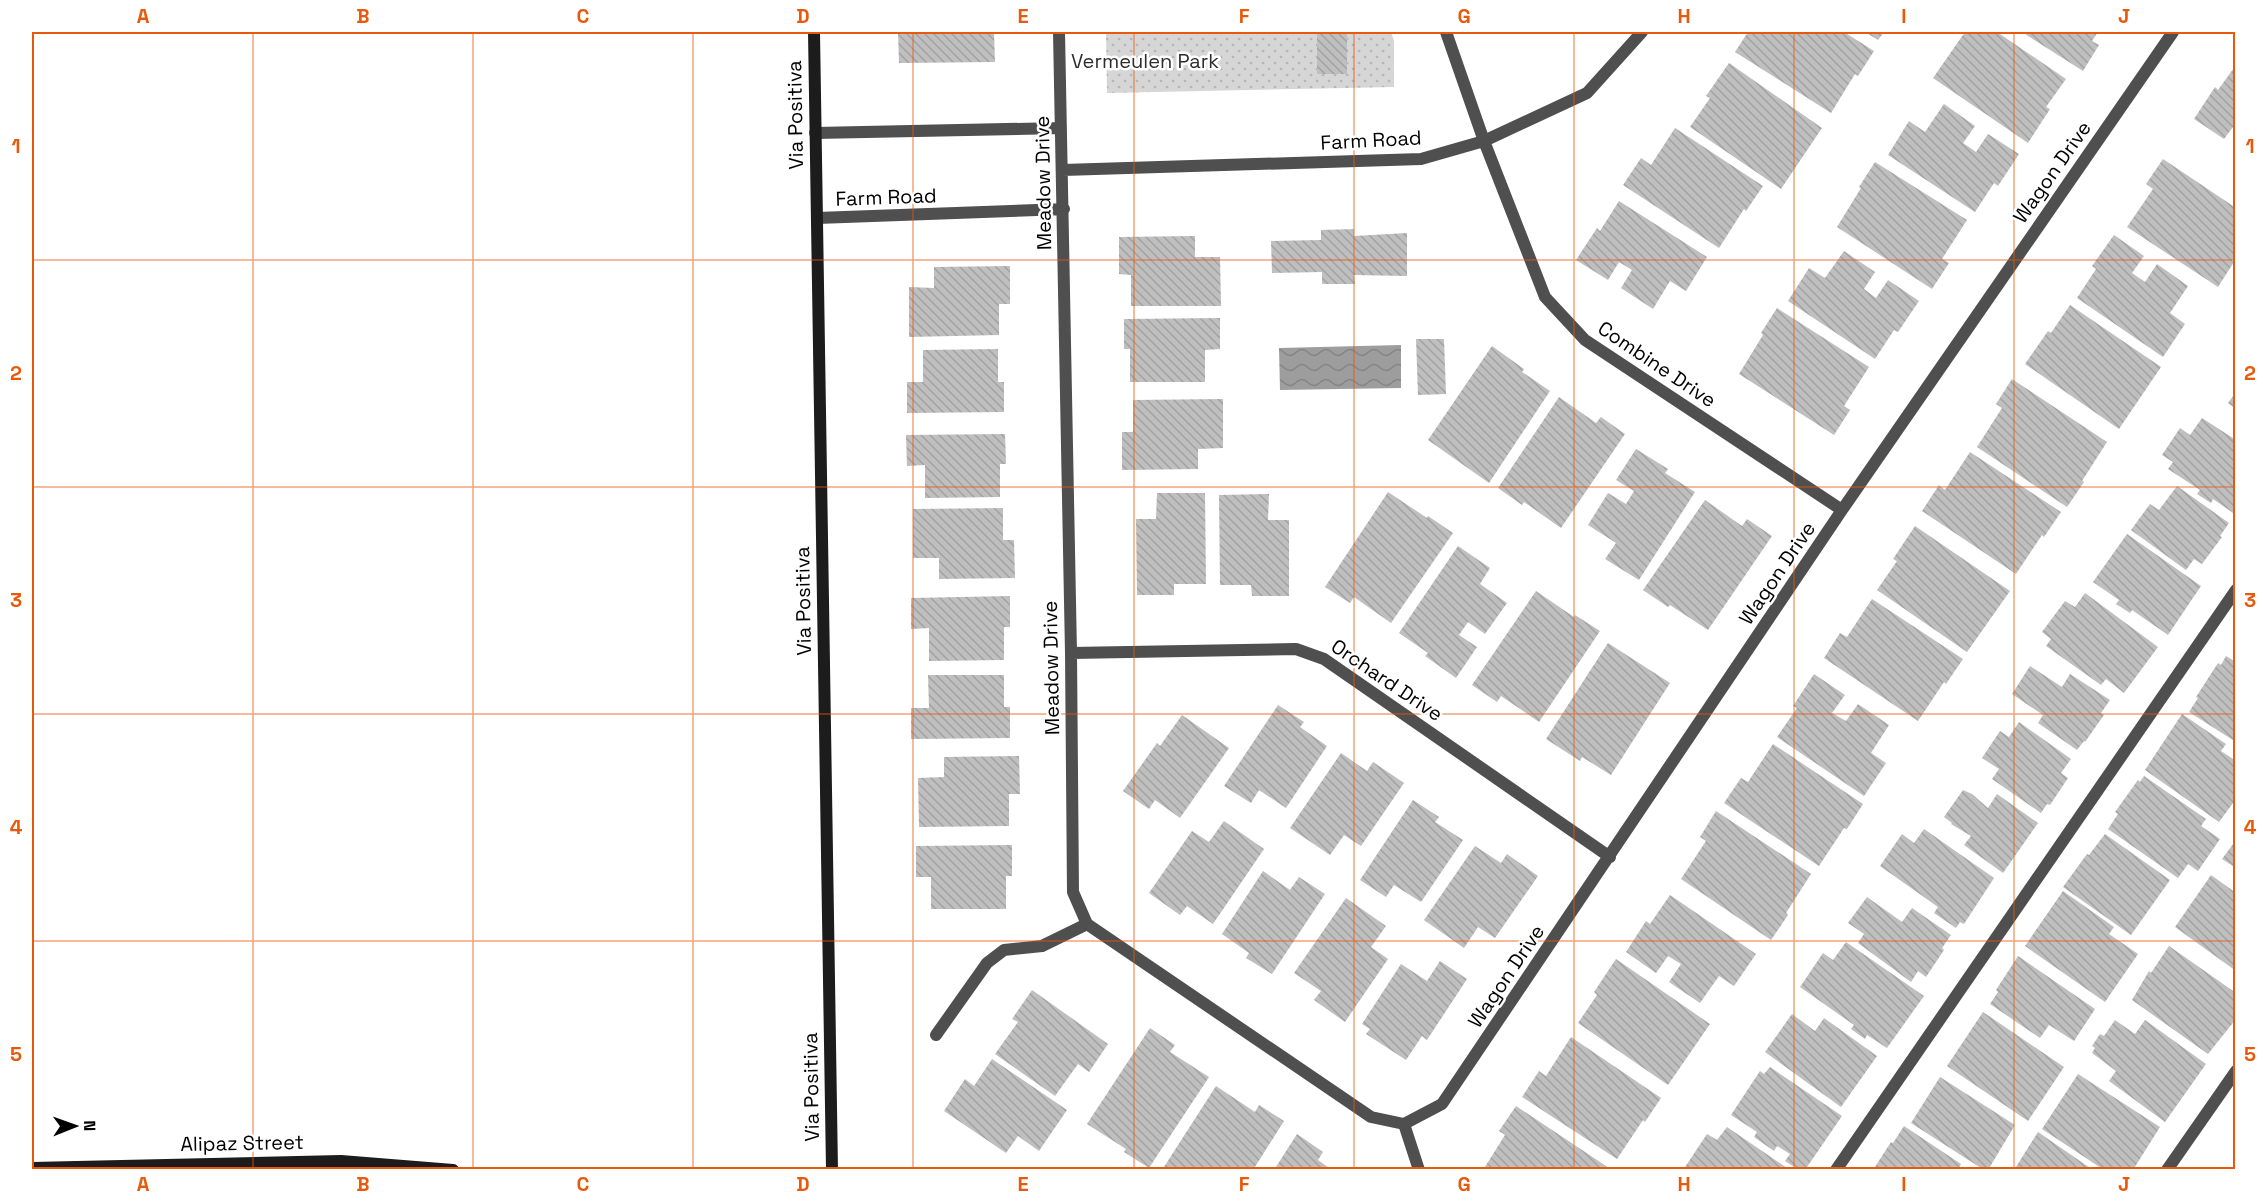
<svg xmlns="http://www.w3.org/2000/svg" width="2267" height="1201" font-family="'Space Grotesk',sans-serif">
<defs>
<pattern id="park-dots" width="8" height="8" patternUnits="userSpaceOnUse" patternTransform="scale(1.5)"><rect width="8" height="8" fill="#d6d6d6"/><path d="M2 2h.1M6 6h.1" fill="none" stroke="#b6b6b6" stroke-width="1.8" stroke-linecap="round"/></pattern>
<pattern id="water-waves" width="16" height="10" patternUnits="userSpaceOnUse" patternTransform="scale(1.5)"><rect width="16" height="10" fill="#9d9d9d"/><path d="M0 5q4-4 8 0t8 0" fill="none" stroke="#858585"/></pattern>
<pattern id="building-back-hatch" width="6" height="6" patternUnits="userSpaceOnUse" patternTransform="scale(1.5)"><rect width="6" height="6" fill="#bfbfbf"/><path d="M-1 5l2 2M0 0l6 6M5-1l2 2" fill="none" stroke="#a2a2a2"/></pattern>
</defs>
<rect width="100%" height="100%" fill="#fff"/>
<!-- park -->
<path fill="url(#park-dots)" d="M1106,32H1391L1394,41V87L1107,93Z"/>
<!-- water -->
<path fill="url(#water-waves)" d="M1401,345V388L1280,390L1279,348Z"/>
<!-- building -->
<path fill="url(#building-back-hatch)" d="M898,32H994L995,62L899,63Z
M1317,32H1347V74H1317Z
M1748,32H1844L1874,51L1858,76L1855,74L1831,113L1735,52Z
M1865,32H1884L1878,40Z
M1965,32H1997L2066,79L2046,107L2050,109L2028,143L1933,78Z
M2022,32H2098L2092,41L2099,45L2083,71Z
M1729,63L1822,128L1781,189L1690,127L1710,98L1706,96Z
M2236,65V123L2224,139L2194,119L2215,87L2218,90Z
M1944,104L1975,126L1963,143L1976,152L1988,134L2019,154L1998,186L1994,183L1975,212L1888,155L1909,121L1925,132Z
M1675,128L1763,186L1746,211L1744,209L1719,248L1623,185L1641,158L1651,165Z
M2163,159L2236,208V255L2232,261L2234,262L2218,287L2127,227L2153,189L2146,184Z
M1875,162L1967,220L1942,259L1949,263L1932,289L1837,227L1861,188L1859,187Z
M1619,201L1707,257L1686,291L1670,281L1653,309L1621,288L1632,270L1619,262L1608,280L1576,260L1597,228L1600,231Z
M1354,229V236L1407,233V276L1354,275L1355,284H1322V272L1272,273L1271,241L1321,240V230Z
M2114,235L2144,256L2132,273L2145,282L2157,264L2188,286L2170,313L2185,324L2163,357L2077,298L2096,269L2092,266Z
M1195,236V257H1220L1221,306H1131V275L1119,274V237Z
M1844,251L1875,272L1864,289L1876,298L1888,280L1919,301L1898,332L1894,330L1875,359L1788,301L1809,268L1825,278Z
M1010,266V304H999V335L909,337V287L934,288V267Z
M2070,305L2161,367L2119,429L2025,364L2048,331L2051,333Z
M1777,308L1869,367L1844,406L1850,410L1834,435L1739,374L1763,335L1761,333Z
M1220,318V349L1205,350V382H1130V349H1124V319Z
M1416,339H1444L1446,394L1418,395Z
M1492,346L1524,369L1522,372L1550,391L1489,483L1428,440Z
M998,349V382H1004V412L907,413V382H923V350Z
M2012,379L2107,442L2082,481L2084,482L2067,507L1977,447L2002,408L1996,404Z
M2236,392V409L2228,403Z
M1559,397L1596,423L1601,417L1625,434L1561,528L1524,502L1522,505L1498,488Z
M1223,399V448L1198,449V469L1122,470V432H1133V400Z
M2202,418L2236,440V515L2213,499L2211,503L2197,494L2200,490L2168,469L2173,462L2162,455L2180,428L2190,435Z
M1005,434L1006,464H1000V497L925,498V465L907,466L906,435Z
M1636,449L1668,469L1665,473L1695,492L1639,580L1605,559L1616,543L1588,525L1608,493L1626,504L1634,491L1616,480Z
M1970,452L2061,512L2044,537L2042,535L2016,574L1922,511L1939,485L1945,490Z
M2177,486L2229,523L2220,536L2222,537L2202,564L2194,559L2186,570L2131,530L2150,504L2159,510Z
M1388,492L1427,518L1428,516L1453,533L1391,623L1354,597L1350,603L1325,587Z
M1157,493H1205L1206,584H1174V595H1137L1136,519H1156Z
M1269,494L1268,520H1289V596H1252L1251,585H1220L1219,495Z
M1705,500L1742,526L1747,519L1772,536L1708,630L1670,605L1668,607L1643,590Z
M1003,508V540H1014L1015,578L939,579V558H913V509Z
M1915,526L2010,591L1967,652L1877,590L1897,561L1893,559Z
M2127,534L2201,586L2168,635L2132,610L2130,613L2116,604L2119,600L2093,582Z
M1458,546L1490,568L1480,584L1507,603L1485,634L1468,622L1459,635L1477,647L1456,678L1425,656L1428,653L1399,633Z
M1536,591L1574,617L1575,615L1600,631L1539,722L1501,696L1497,702L1472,685Z
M2085,593L2158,647L2124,693L2106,679L2101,685L2046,646L2051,639L2042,632L2065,601L2075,607Z
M1010,596V627H1004V660L929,661V628L911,629V598Z
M1872,599L1963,659L1946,684L1944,682L1918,721L1824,658L1840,633L1847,637Z
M1608,643L1670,683L1611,775L1582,757L1580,761L1546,739Z
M2226,656L2236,662V742L2189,712L2198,698L2196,697L2218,663L2221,665Z
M2030,666L2062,687L2070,674L2110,700L2101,713L2104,715L2085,742L2084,741L2077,750L2038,723L2043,715L2012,694Z
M1814,674L1845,695L1832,713L1846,721L1858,704L1889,725L1871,753L1886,763L1864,796L1777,737L1797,708L1793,706Z
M928,675H1004V707H1010V738L911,739V708H929Z
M1278,705L1304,722L1300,727L1327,746L1286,808L1259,790L1251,803L1224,786Z
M2182,714L2226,744L2221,751L2236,761V799L2219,822L2145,770Z
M1182,715L1229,748L1180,818L1155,800L1149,809L1123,791L1157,743L1160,746Z
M2019,722L2071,759L2061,773L2068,778L2050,805L2047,804L2041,813L1992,779L1999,769L1982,758L2000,731L2009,737Z
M1773,744L1863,804L1847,829L1844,828L1819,866L1724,803L1741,778L1748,782Z
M1341,753L1367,771L1373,762L1404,783L1361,846L1344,835L1330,855L1290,828Z
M1019,756L1020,794H1009V826L919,827L918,778L944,777V757Z
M2144,776L2206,819L2201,826L2220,839L2198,871L2188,864L2178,878L2108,829L2118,814L2115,812L2138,780L2140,782Z
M1963,790L1972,794L1988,808L1997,794L2038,823L2003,873L1964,845L1971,836L1951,824L1952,823L1944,817Z
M1413,800L1439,817L1435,822L1463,840L1421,902L1394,885L1386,897L1360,880Z
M1716,811L1811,874L1786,913L1788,915L1771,940L1681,879L1706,841L1700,837Z
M1224,821L1264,849L1213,924L1187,906L1180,915L1149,893L1192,831L1209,842Z
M1924,829L1994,878L1964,924L1960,922L1956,928L1934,913L1938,907L1880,866L1902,834L1914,843Z
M2105,834L2170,880L2131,935L2063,887L2087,854L2089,855Z
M2236,840V868L2222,859Z
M1012,845V876H1006V909H931V877H916V846Z
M1475,846L1501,863L1507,854L1538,876L1495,938L1478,927L1464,948L1424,920Z
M1263,871L1290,890L1299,877L1325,894L1272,974L1246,958L1249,953L1222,934Z
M2211,875L2236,893V971L2175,927Z
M2063,891L2114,927L2109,934L2138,954L2105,1002L2025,946Z
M1670,895L1756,954L1734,986L1719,976L1700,1003L1669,982L1681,964L1668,956L1656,973L1626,952L1646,921L1650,924Z
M1867,897L1902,922L1912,908L1951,935L1942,948L1944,950L1926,977L1918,971L1911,982L1858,943L1864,934L1848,923Z
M1346,898L1386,926L1371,947L1388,959L1345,1022L1314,1000L1321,991L1294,973Z
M1846,942L1924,996L1887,1048L1867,1035L1865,1039L1851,1029L1854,1025L1800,987L1823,953L1833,960Z
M2169,946L2236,993V1019L2208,1054L2132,1000L2149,971L2151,973Z
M2018,956L2095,1009L2074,1041L2049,1025L2040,1038L1990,1004L1998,992L1996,990Z
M1616,959L1710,1024L1668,1085L1578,1023L1597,995L1594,992Z
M1440,961L1467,979L1427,1040L1422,1036L1406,1060L1366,1034L1370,1029L1362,1024L1401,964L1427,981Z
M1032,990L1108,1044L1089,1072L1078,1064L1055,1096L995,1054L1018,1022L1012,1019Z
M1983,1012L2064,1067L2028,1121L1947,1066Z
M1792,1014L1815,1031L1824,1018L1877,1056L1841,1107L1765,1052Z
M2115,1020L2135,1034L2145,1020L2206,1064L2165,1122L2109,1081L2116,1071L2092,1053L2095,1048L2092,1046L2100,1034L2104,1036Z
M1150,1028L1175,1045L1170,1052L1209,1077L1149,1168L1124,1152L1126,1149L1087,1124Z
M1571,1037L1661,1098L1645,1122L1643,1120L1617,1159L1522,1097L1539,1071L1546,1076Z
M992,1059L1067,1110L1039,1151L1018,1136L1006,1153L944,1111L965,1079L974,1086Z
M1770,1067L1842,1116L1805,1170H1799L1785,1161L1790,1154L1777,1146L1774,1151L1754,1137L1757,1132L1731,1115L1760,1071L1764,1074Z
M2078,1074L2160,1127L2133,1170H2104L2042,1129Z
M1940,1077L2015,1125L1988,1170H1984L1911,1123Z
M1216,1086L1255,1112L1259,1105L1284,1121L1253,1170H1162Z
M1516,1106L1612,1170H1483L1505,1135L1499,1131Z
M1904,1126L1961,1164L1958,1170H1873L1891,1142L1893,1143Z
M1727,1127L1790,1170H1683L1707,1134L1717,1140Z
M2038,1132L2093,1170H2014Z
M1297,1134L1323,1152L1318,1160L1332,1170H1274Z"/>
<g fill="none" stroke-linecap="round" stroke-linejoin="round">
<!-- lane -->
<path stroke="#4f4f4f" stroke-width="12" d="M936,1035L987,963L1004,950L1042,946L1087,924
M1404,1124L1419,1170"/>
<!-- street -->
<path stroke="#4f4f4f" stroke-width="12" d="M1059,32L1071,653L1073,892L1087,924L1371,1117L1404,1124L1442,1104L1842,510L2173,32
M1446,32L1484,141L1545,297L1585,340L1842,510
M815,133L1061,128
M1063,170L1421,159L1484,141L1587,93L1642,32
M817,218L1064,209
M1071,653L1296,649L1324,659L1610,857
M1836,1170L2236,590
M2167,1170L2236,1071"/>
<!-- secondary -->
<path stroke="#1c1c1c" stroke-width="12" d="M814,32L832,1170
M32,1168L341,1161L453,1170"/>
</g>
<!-- grid -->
<path fill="none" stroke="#e8590c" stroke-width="1.5" stroke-opacity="0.55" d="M253,32V1170M473,32V1170M693,32V1170M913,32V1170M1134,32V1170M1354,32V1170M1574,32V1170M1794,32V1170M2014,32V1170M32,260H2236M32,487H2236M32,714H2236M32,941H2236"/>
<g text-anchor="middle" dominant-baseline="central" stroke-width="5" stroke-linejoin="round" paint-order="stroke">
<!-- park labels -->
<g font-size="20" fill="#2d2d2d" stroke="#fff">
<text x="1145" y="61">Vermeulen Park</text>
</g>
<!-- street labels -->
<g font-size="20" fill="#000" stroke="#fff">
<text transform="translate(795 115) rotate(-91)">Via Positiva</text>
<text transform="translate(1371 140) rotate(-3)">Farm Road</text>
<text transform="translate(2052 172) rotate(-55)">Wagon Drive</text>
<text transform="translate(1043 183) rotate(-91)">Meadow Drive</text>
<text transform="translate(886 197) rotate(-2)">Farm Road</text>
<text transform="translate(1657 364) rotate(34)">Combine Drive</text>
<text transform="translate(1777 573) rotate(-56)">Wagon Drive</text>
<text transform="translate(803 601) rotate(-91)">Via Positiva</text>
<text transform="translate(1051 668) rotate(-91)">Meadow Drive</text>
<text transform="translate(1387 680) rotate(34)">Orchard Drive</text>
<text transform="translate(1506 976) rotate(-56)">Wagon Drive</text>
<text transform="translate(811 1087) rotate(-91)">Via Positiva</text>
<text transform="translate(242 1143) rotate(-1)">Alipaz Street</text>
</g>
</g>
<!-- border -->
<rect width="2267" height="1201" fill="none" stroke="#ffffff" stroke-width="66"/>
<!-- north arrow -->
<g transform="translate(75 1126) rotate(89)" stroke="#ffffff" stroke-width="4.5" paint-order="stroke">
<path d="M0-4.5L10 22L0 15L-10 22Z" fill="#000000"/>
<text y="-9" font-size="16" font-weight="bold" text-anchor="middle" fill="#000000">N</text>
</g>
<rect x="33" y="33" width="2201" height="1135" fill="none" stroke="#e8590c" stroke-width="2"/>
<g font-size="20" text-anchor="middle" font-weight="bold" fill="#e8590c">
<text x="143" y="23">A</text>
<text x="363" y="23">B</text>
<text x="583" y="23">C</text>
<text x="803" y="23">D</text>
<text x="1023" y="23">E</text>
<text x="1244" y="23">F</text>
<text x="1464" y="23">G</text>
<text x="1684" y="23">H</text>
<text x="1904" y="23">I</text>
<text x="2124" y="23">J</text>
<text x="16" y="153">1</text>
<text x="2250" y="153">1</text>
<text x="16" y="380">2</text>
<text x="2250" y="380">2</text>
<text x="16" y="607">3</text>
<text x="2250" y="607">3</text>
<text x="16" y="834">4</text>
<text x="2250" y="834">4</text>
<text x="16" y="1061">5</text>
<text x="2250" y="1061">5</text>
<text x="143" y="1191">A</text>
<text x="363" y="1191">B</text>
<text x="583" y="1191">C</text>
<text x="803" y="1191">D</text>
<text x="1023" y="1191">E</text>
<text x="1244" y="1191">F</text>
<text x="1464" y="1191">G</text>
<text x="1684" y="1191">H</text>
<text x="1904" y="1191">I</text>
<text x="2124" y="1191">J</text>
</g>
</svg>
